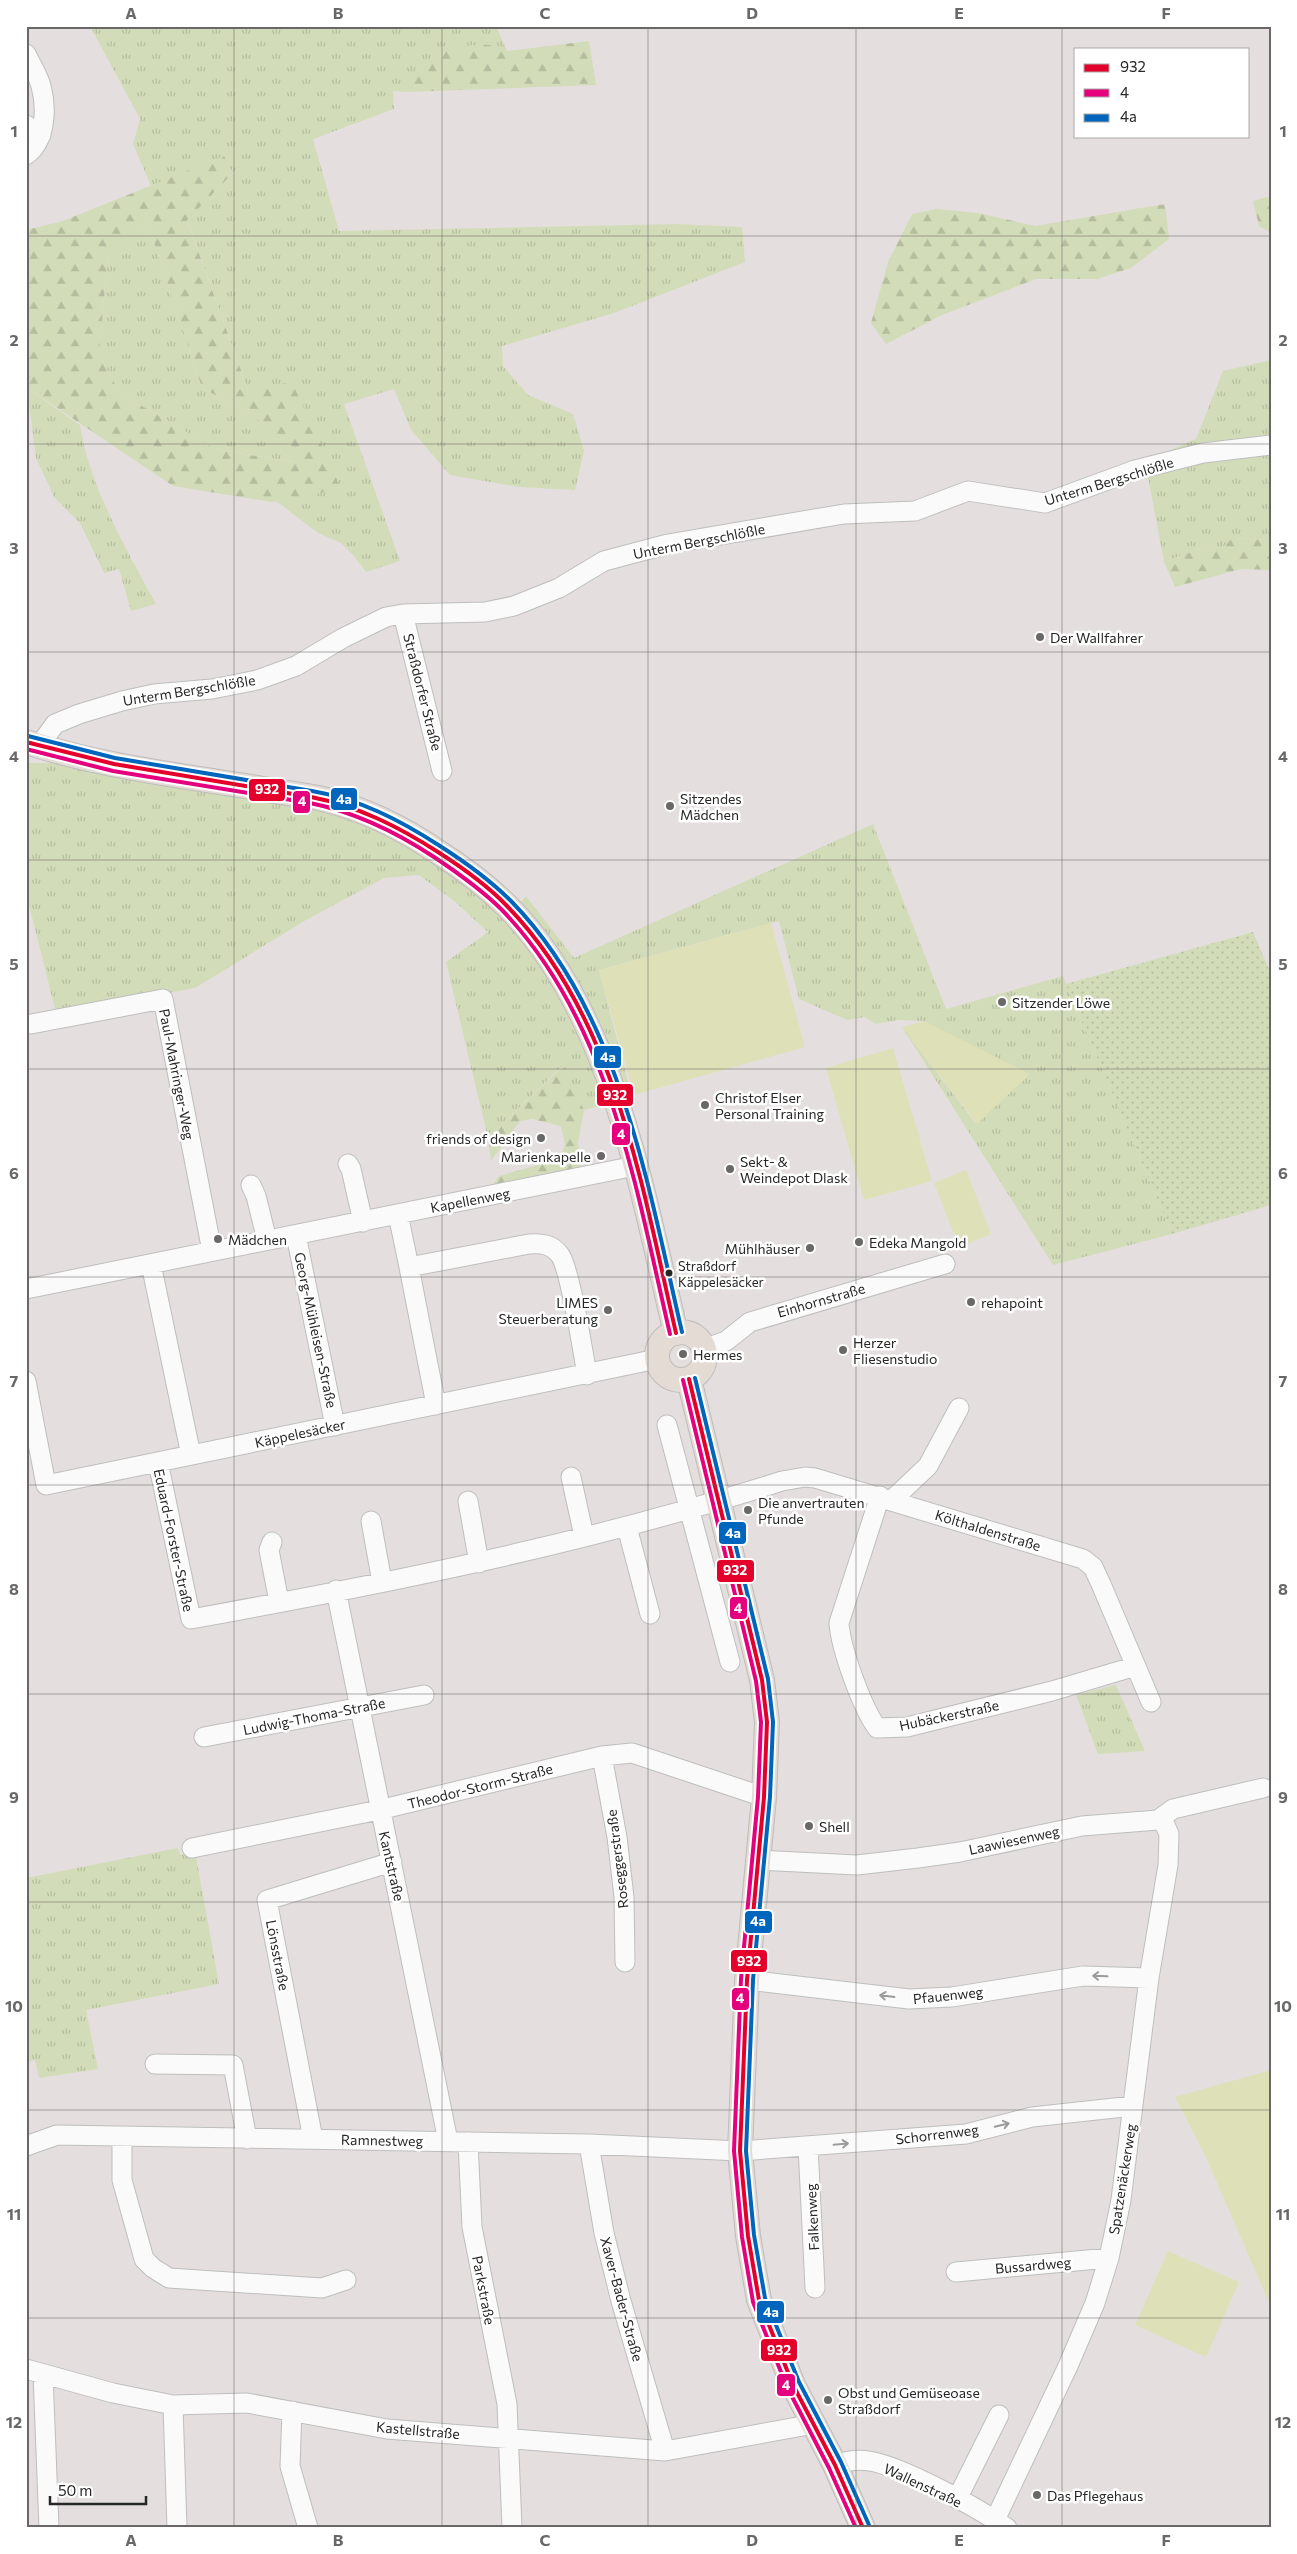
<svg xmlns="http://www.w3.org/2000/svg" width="1297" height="2554" font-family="Commissioner,sans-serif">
<defs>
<pattern id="grass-tufts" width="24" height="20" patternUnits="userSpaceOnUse" patternTransform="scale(1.25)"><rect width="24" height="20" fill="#d3dcb9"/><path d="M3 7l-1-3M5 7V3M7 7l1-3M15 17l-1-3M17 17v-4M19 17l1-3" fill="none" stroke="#b5bd9f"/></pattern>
<pattern id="forest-firs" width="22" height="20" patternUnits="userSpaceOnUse" patternTransform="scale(1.25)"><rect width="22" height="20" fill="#d3dcb9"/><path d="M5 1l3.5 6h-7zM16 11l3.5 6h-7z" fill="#b5bd9f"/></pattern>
<pattern id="garden-dots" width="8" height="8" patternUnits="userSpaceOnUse" patternTransform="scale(1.25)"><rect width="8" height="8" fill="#d3dcb9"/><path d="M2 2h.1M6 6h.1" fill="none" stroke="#b5bd9f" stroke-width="1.8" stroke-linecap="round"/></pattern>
</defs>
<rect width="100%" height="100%" fill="#e4dfde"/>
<!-- grass -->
<path fill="url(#grass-tufts)" d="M90,26H496L507,51L419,68L407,92L393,91L394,109L313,139L339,231L676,224L742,227L745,262L614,313L502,346L503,366L528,395L573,414L584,451L575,490L519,487L450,475L411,430L394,389L344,404L400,561L366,572L354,556L341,543L318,533L276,501L341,488L248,390L187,219L233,173L224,157L151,186L133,144L140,119Z
M147,221L202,388L255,416L293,462L215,449L120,393L99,354L108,253Z
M1271,360V540L1232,538L1221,549L1208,546L1164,562L1145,461L1196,439L1223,371Z
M27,388L80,425C89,486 127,550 156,604L131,611L119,569L104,573L80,523L54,497L36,458Z
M26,763H71L291,803L338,815L408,843L451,870L512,924L573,1013L607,1104L584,1110L562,1066L488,1138L446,962L488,932L454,901L419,875L384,878L306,920L195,988L56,1013L26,893Z
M873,824L946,1009L1063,976L1172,1234L1053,1265L902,1027L976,1124L924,1021L898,1020L875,1024L865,1017L847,1020L799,999L779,921L599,970L632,1097L627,1099C604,1026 573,959 521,902L526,896L574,958Z
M1115,1685H1116L1145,1751L1098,1754L1076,1695Z
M178,1848L180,1855L195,1851L219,1984L86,2010L98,2069L39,2078L35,2060L26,2062V1878Z"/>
<!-- forest -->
<path fill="url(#forest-firs)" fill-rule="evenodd" d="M589,41L596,85L407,92C411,84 414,73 420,67C436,48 487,37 508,51Z
M224,156L233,173L187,220L248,390L292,382L341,489L272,502L173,486L26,387V230L63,221ZM147,221L202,388L255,416L292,462L215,449L120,393L99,354L108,254Z
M1271,196V233L1259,226L1253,201Z
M1165,204L1169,239L1131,268L1097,279H1036L942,315L886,344L871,323L888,262L912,214L936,209L978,213L1035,226Z
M1232,538L1271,540V570L1241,569L1175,587L1164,562L1208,546L1221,549Z
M563,1066L584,1110L578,1142L581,1174L485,1195L499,1176L559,1159L565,1145L561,1126L532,1119L520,1121L491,1161L488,1138Z"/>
<!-- garden -->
<path fill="url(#garden-dots)" d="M1253,932L1271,974V1205L1172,1234L1066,984Z"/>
<!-- pitch -->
<path fill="#dee0b8" d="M771,923L805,1047L634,1095L599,970Z
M924,1021L1030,1074L977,1124L902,1027Z
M893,1048L932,1181L864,1200L826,1068Z
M966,1170L991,1234L959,1247L934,1183Z
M1271,2070V2307L1205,2155L1175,2097Z
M1168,2251L1239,2282L1206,2357L1135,2325Z"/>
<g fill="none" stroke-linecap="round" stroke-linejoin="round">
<defs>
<path id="minor" d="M26,54C31,64 38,75 41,86C47,108 46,141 26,155
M26,125L41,135
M403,614L442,771
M39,746L55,724L79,714L122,701L154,694L212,689L257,680L296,666L343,638L386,617L403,614L485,612L514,606L559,588L604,561L668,544L844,514L915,511L968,491L1045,503L1135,470L1203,453L1271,445
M31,1024L163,999L212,1251
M348,1164L351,1169L363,1222
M251,1185L256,1196L267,1240
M398,1214L409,1267
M296,1235L335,1426
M151,1264L191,1455
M26,1289L635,1166
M704,1349L726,1341L750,1322L945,1264
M26,1381L46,1485L657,1359
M436,1405L409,1267L529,1244C541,1243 552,1244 560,1255C570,1269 583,1352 587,1375
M667,1425L730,1662
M158,1462L191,1619C390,1583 589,1543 782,1481L805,1477L815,1478L1083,1559L1093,1567L1101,1584L1151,1702
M571,1477L584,1536
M880,1496L839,1623C841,1650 862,1707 877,1728L907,1727L1052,1691L1136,1666
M892,1500L928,1466L959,1408
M468,1501L479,1563
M371,1521L382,1582
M627,1527L650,1614
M272,1542L269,1550L279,1602
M336,1590L448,2141
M204,1737L424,1695
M602,1756L617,1837L624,1897L625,1962
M192,1848L379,1810L602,1756L632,1753L764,1797
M759,1860L857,1865L918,1858L960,1852L1082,1826L1158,1820L1173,1809L1263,1788
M747,1980L909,1999L952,1997L1083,1976L1149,1978
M155,2064L233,2065L247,2139
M122,2138V2180L144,2259L153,2268L169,2278L322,2288L346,2280
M313,2139L267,1900L392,1862
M468,2142L472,2227L507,2404L512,2528
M589,2144L604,2233L621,2301L665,2451
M26,2146L57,2135L589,2144L740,2151L966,2134L1032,2117L1133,2106
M808,2146L815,2288
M956,2272L1109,2258
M26,2369L113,2393L173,2405L247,2403L387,2429L665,2451L814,2424
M43,2374L49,2528
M173,2405L177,2528
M292,2411L290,2466L308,2528
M835,2465C846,2461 857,2459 869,2461C902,2466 978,2508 1007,2528
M957,2499L999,2415
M995,2520L1068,2366L1095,2303L1109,2258L1121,2200L1149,1978L1168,1865L1169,1834L1164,1823L1158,1820"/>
<path id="major" d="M26,742C103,767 185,776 263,789C284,793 306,795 327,800C367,810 404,829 438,852C463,868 487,886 508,907C613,1013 642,1193 676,1333
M657 1356a24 24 0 1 1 48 0a24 24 0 1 1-48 0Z
M689,1379L762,1680L767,1722L764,1797L747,1980L740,2151L748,2236L759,2300L793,2385L835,2465L863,2528"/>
</defs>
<!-- minor casing -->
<use href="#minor" stroke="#bebebf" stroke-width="21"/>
<!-- major casing -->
<use href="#major" stroke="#bebcbc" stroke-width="26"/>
<!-- minor -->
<use href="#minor" stroke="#fbfafa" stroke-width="19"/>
<!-- major -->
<use href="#major" stroke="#e3dbd4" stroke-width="24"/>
<defs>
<path id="bus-1" d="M26,742L114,764L311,797C358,806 399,827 438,852C463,868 487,885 507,906C616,1018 642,1187 676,1333
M689,1379L762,1680L767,1722L764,1797L747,1980L740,2151L748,2236L759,2300L793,2385L835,2465L863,2528"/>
<path id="bus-2" d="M26,749L113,771L310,803C355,812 396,832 434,857C458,873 482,890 502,910C610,1022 636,1189 670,1334
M683,1380L756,1681L761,1722L758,1797L741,1979L734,2151L742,2237L753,2302L787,2387L829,2468L856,2528"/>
<path id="bus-3" d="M28,736L115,758L312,791C359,799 400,820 440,846C465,862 490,880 511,901C620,1012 648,1186 682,1332
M695,1378L768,1679L773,1722L770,1797L753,1980L746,2151L754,2235L765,2298L799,2382L841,2462L869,2525"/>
</defs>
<!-- bus-1 casing -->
<use href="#bus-1" stroke="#fff" stroke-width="8"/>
<!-- bus-2 casing -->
<use href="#bus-2" stroke="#fff" stroke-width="8"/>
<!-- bus-3 casing -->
<use href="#bus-3" stroke="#fff" stroke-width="8"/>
<!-- bus-1 -->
<use href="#bus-1" stroke="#e4002b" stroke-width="4"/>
<!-- bus-2 -->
<use href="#bus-2" stroke="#e5007d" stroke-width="4"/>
<!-- bus-3 -->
<use href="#bus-3" stroke="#0065bd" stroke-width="4"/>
</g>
<!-- one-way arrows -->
<defs><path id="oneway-shaft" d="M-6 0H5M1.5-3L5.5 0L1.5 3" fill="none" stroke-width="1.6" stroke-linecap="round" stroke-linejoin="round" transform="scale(1.25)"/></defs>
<g stroke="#9c9b9b">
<use href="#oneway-shaft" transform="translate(1100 1976) rotate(-178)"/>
<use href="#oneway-shaft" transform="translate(887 1996) rotate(-173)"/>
<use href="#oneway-shaft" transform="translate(1002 2125) rotate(-14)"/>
<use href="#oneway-shaft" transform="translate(841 2144) rotate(-5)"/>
</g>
<!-- grid -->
<path fill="none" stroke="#696767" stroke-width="1" stroke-opacity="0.55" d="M234,26V2528M442,26V2528M648,26V2528M856,26V2528M1062,26V2528M26,236H1271M26,444H1271M26,652H1271M26,860H1271M26,1069H1271M26,1277H1271M26,1485H1271M26,1694H1271M26,1902H1271M26,2110H1271M26,2318H1271"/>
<!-- markers -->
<g fill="#696767" stroke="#fff" stroke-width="2">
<circle cx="1040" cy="637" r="5"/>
<circle cx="670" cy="806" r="5"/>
<circle cx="1002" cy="1002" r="5"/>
<circle cx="705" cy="1105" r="5"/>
<circle cx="541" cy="1138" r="5"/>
<circle cx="601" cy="1156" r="5"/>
<circle cx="730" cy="1169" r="5"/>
<circle cx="218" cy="1239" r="5"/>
<circle cx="859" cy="1242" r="5"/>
<circle cx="810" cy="1248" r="5"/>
<circle cx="971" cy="1302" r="5"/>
<circle cx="608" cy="1310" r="5"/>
<circle cx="843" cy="1350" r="5"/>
<circle cx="683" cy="1354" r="5"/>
<circle cx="748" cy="1510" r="5"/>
<circle cx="809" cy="1826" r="5"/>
<circle cx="828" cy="2400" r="5"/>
<circle cx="1037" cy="2495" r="5"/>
</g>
<circle fill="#272727" stroke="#fff" stroke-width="2" cx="669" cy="1273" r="4.5"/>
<g text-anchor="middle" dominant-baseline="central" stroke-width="5" stroke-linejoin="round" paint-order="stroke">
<!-- bus labels -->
<g font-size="13" fill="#272727" stroke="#fff" text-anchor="start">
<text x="678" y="1266">Straßdorf<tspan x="678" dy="16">Käppelesäcker</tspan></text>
</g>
<!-- street labels -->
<g font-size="14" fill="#272727" stroke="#fff">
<text transform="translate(1109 481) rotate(-17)">Unterm Bergschlößle</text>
<text transform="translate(699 541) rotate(-11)">Unterm Bergschlößle</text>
<text transform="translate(189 690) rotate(-9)">Unterm Bergschlößle</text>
<text transform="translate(423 692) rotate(76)">Straßdorfer Straße</text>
<text transform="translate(177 1074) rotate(79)">Paul-Mahringer-Weg</text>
<text transform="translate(470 1200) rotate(-11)">Kapellenweg</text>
<text transform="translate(821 1300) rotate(-16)">Einhornstraße</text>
<text transform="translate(316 1330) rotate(78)">Georg-Mühleisen-Straße</text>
<text transform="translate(300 1433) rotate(-12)">Käppelesäcker</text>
<text transform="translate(988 1530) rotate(17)">Költhaldenstraße</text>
<text transform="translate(174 1540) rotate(78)">Eduard-Forster-Straße</text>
<text transform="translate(949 1715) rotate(-12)">Hubäckerstraße</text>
<text transform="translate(314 1716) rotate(-11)">Ludwig-Thoma-Straße</text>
<text transform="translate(480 1786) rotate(-14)">Theodor-Storm-Straße</text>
<text transform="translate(1014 1840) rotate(-12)">Laawiesenweg</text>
<text transform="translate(617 1859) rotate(-97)">Roseggerstraße</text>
<text transform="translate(392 1866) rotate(77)">Kantstraße</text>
<text transform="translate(278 1955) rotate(79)">Lönsstraße</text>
<text transform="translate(948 1995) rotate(-6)">Pfauenweg</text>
<text transform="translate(937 2134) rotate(-7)">Schorrenweg</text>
<text transform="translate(382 2140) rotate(1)">Ramnestweg</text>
<text transform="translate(1122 2179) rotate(-81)">Spatzenäckerweg</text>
<text transform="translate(812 2217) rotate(-93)">Falkenweg</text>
<text transform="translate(1033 2265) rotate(-5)">Bussardweg</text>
<text transform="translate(484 2290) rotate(79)">Parkstraße</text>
<text transform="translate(622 2299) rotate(75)">Xaver-Bader-Straße</text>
<text transform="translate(418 2430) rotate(5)">Kastellstraße</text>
<text transform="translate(923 2485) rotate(25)">Wallenstraße</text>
</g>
<!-- poi labels -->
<g font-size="14" fill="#272727" stroke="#fff" text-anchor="start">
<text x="1050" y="637">Der Wallfahrer</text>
<text x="680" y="798">Sitzendes<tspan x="680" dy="16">Mädchen</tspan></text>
<text x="1012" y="1002">Sitzender Löwe</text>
<text x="715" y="1097">Christof Elser<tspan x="715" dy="16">Personal Training</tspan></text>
<text x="531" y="1138" text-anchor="end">friends of design</text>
<text x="591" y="1156" text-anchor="end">Marienkapelle</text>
<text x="740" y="1161">Sekt- &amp;<tspan x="740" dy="16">Weindepot Dlask</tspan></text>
<text x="228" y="1239">Mädchen</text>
<text x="869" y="1242">Edeka Mangold</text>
<text x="800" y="1248" text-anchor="end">Mühlhäuser</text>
<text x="598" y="1302" text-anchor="end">LIMES<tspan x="598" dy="16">Steuerberatung</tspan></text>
<text x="981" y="1302">rehapoint</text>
<text x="853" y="1342">Herzer<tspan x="853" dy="16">Fliesenstudio</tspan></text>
<text x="693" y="1354">Hermes</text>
<text x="758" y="1502">Die anvertrauten<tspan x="758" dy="16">Pfunde</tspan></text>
<text x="819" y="1826">Shell</text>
<text x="838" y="2392">Obst und Gemüseoase<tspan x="838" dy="16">Straßdorf</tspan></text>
<text x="1047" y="2495">Das Pflegehaus</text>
</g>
</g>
<g stroke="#fff" stroke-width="2">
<rect x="248" y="778" width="38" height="24" rx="5" fill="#e4002b"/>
<rect x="330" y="787" width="28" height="24" rx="5" fill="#0065bd"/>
<rect x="292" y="790" width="19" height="24" rx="5" fill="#e5007d"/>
<rect x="593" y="1045" width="29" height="24" rx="5" fill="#0065bd"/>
<rect x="596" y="1083" width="38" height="24" rx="5" fill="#e4002b"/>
<rect x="611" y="1122" width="20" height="24" rx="5" fill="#e5007d"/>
<rect x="718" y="1521" width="29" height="24" rx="5" fill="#0065bd"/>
<rect x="716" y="1559" width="39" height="24" rx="5" fill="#e4002b"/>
<rect x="729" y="1596" width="19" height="24" rx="5" fill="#e5007d"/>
<rect x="744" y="1910" width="29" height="24" rx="5" fill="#0065bd"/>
<rect x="730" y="1949" width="38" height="24" rx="5" fill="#e4002b"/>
<rect x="731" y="1987" width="19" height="24" rx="5" fill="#e5007d"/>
<rect x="756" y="2300" width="29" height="24" rx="5" fill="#0065bd"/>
<rect x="760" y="2338" width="38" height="24" rx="5" fill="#e4002b"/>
<rect x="776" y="2373" width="20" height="24" rx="5" fill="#e5007d"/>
</g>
<g font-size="14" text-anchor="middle" font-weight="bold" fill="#fff">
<text x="267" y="794">932</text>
<text x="344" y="804">4a</text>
<text x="302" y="806">4</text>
<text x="608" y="1062">4a</text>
<text x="615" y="1100">932</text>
<text x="621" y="1139">4</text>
<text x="733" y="1538">4a</text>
<text x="735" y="1575">932</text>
<text x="738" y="1613">4</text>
<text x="758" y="1926">4a</text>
<text x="749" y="1966">932</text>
<text x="740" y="2003">4</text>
<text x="771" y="2317">4a</text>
<text x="779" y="2355">932</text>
<text x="786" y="2390">4</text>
</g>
<!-- border -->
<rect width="1297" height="2554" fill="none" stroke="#ffffff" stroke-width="55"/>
<!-- legend -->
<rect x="1074" y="48" width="175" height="90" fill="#ffffff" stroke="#a9a9a9"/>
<rect x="1084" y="64" width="25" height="8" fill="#e4002b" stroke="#a9a9a9"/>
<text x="1120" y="72" font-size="15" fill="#272727">932</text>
<rect x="1084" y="89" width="25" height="8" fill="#e5007d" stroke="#a9a9a9"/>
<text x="1120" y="98" font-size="15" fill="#272727">4</text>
<rect x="1084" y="114" width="25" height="8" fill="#0065bd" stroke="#a9a9a9"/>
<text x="1120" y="122" font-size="15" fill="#272727">4a</text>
<!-- scale -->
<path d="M50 2496v8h96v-8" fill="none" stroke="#272727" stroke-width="2.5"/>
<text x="58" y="2496" font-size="15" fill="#272727" stroke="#ffffff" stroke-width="4" paint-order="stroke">50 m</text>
<rect x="28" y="28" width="1242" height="2498" fill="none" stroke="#696767" stroke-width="2"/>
<g font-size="16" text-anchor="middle" font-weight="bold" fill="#696767">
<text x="131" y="19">A</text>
<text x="338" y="19">B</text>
<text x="545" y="19">C</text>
<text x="752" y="19">D</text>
<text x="959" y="19">E</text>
<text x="1166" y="19">F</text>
<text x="14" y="137">1</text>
<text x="1283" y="137">1</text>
<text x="14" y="346">2</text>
<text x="1283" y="346">2</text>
<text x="14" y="554">3</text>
<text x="1283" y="554">3</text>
<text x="14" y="762">4</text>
<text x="1283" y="762">4</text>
<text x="14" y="970">5</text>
<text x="1283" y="970">5</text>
<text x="14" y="1179">6</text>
<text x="1283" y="1179">6</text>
<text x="14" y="1387">7</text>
<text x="1283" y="1387">7</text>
<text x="14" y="1595">8</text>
<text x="1283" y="1595">8</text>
<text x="14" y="1803">9</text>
<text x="1283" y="1803">9</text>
<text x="14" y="2012">10</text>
<text x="1283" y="2012">10</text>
<text x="14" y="2220">11</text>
<text x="1283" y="2220">11</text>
<text x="14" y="2428">12</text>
<text x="1283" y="2428">12</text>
<text x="131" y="2546">A</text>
<text x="338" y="2546">B</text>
<text x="545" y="2546">C</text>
<text x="752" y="2546">D</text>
<text x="959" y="2546">E</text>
<text x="1166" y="2546">F</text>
</g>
</svg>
